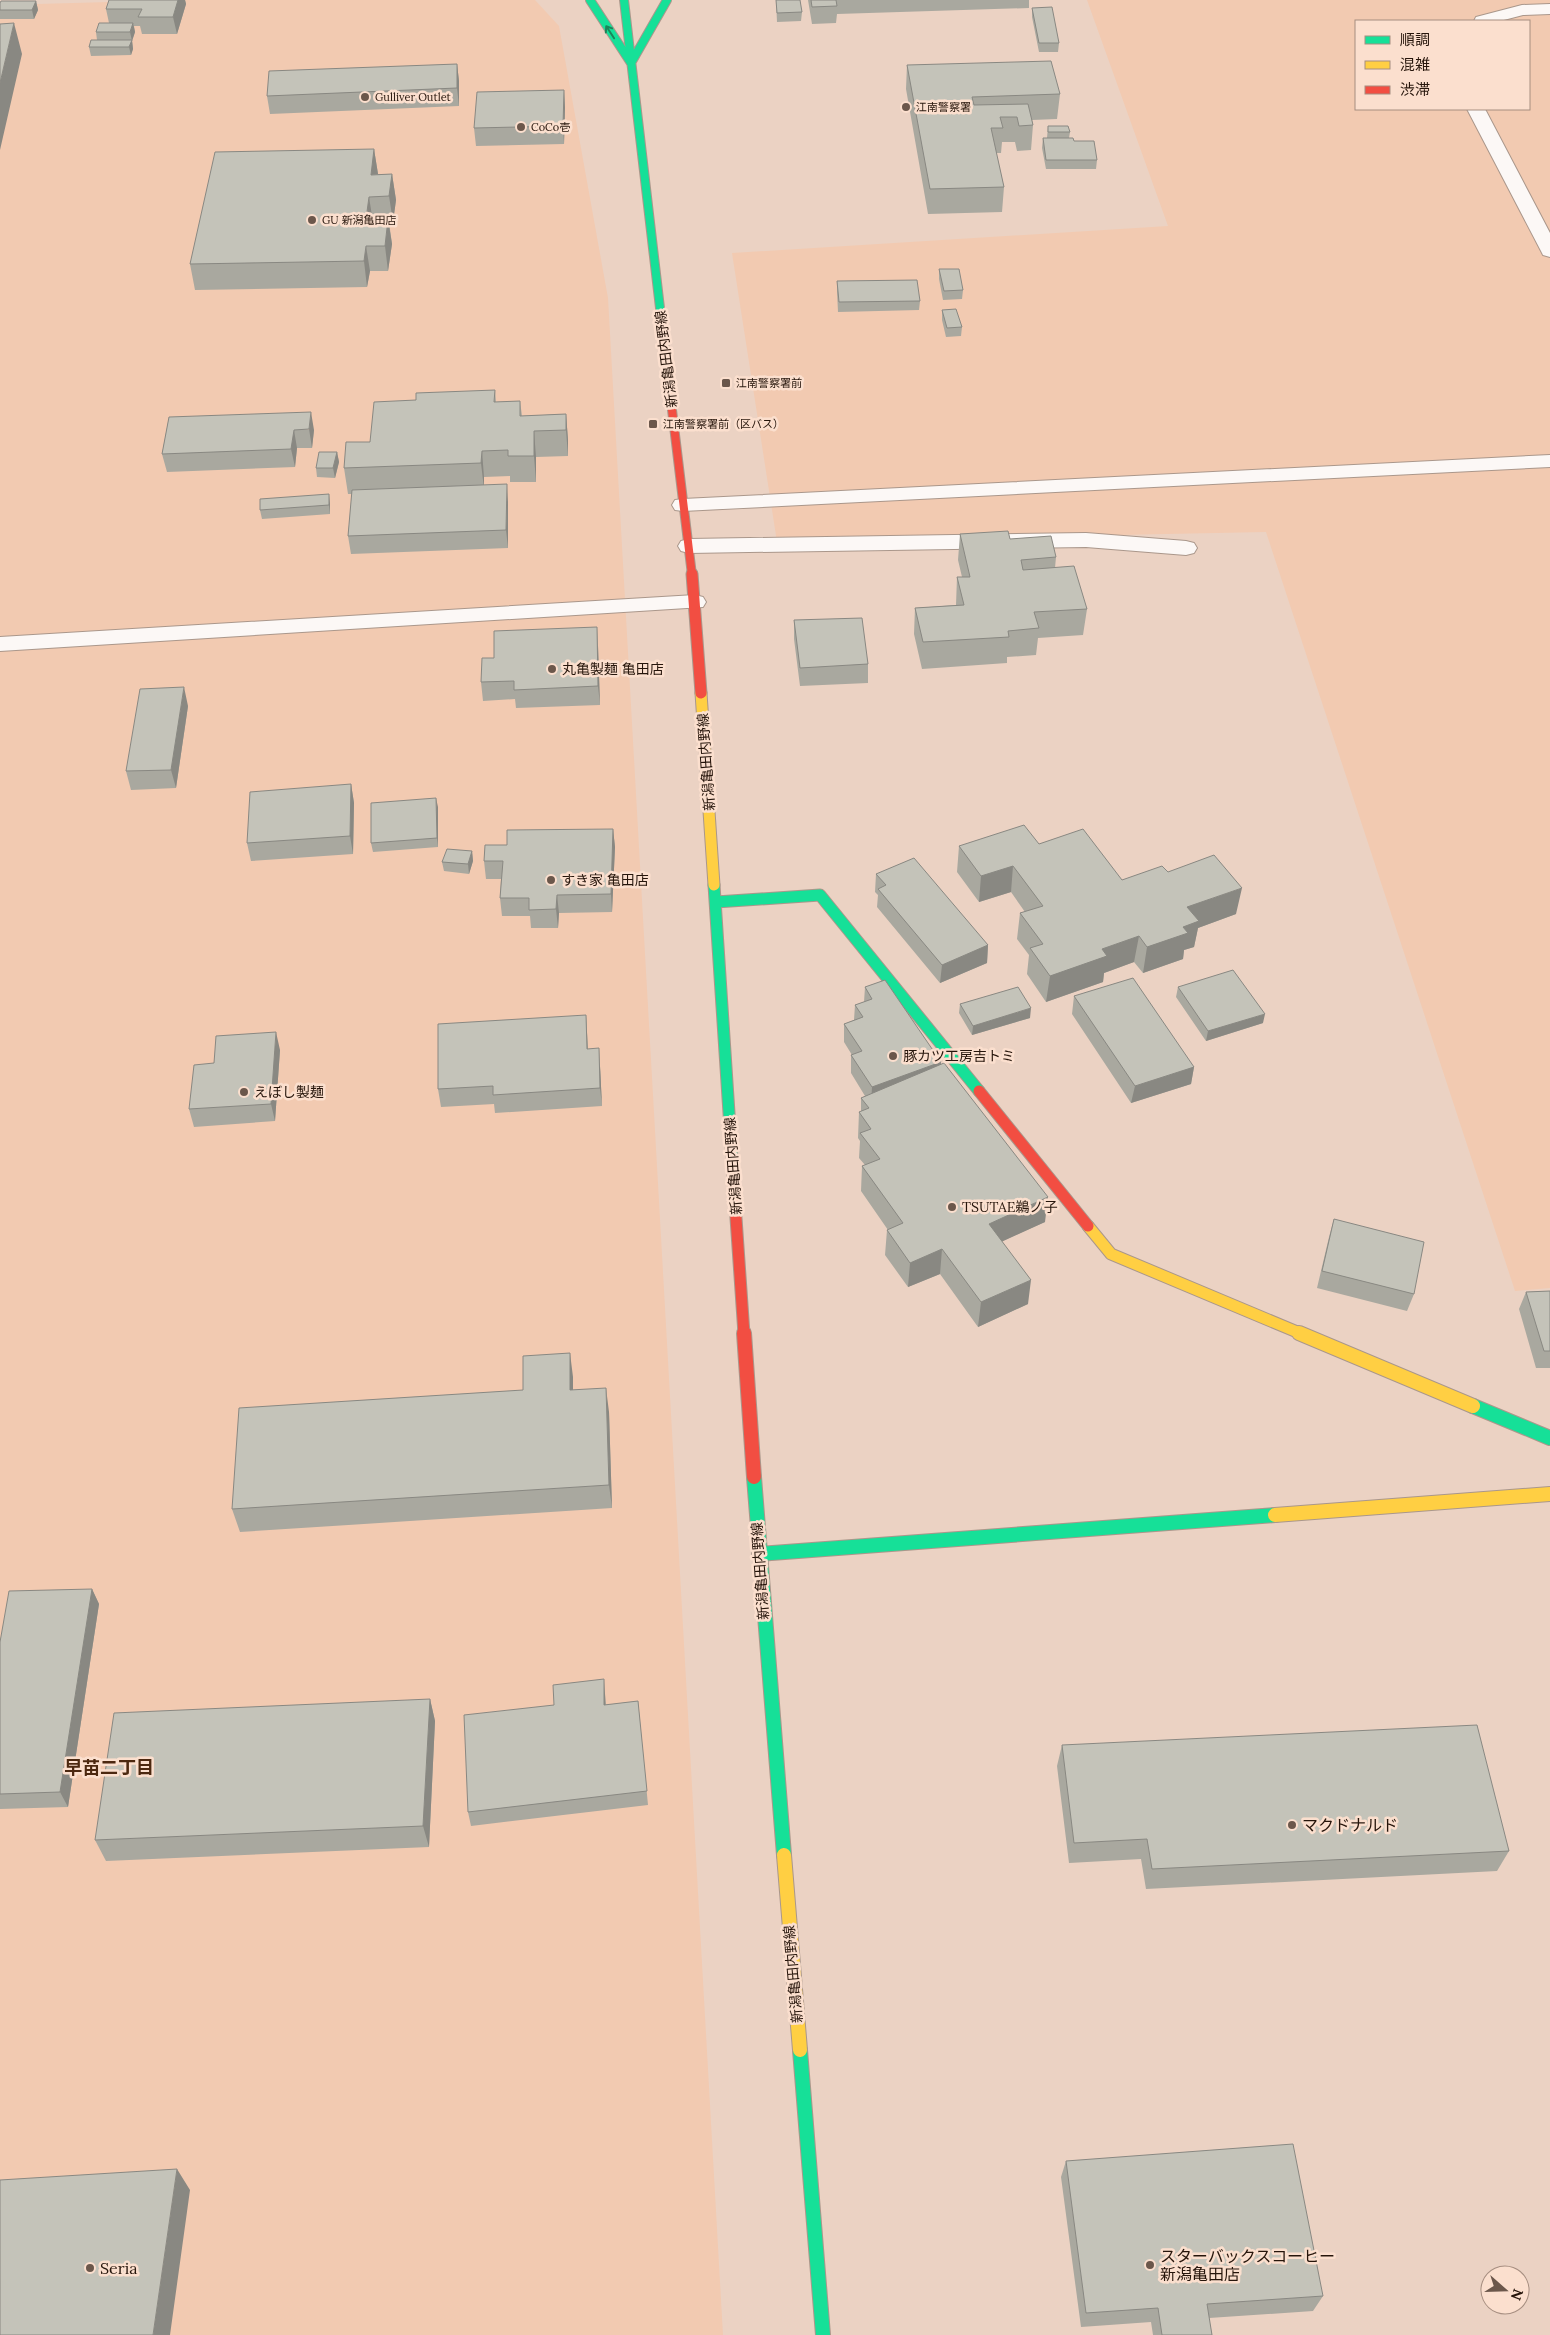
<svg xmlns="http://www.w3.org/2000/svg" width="1550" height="2335" font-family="Lora,'Noto Sans JP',serif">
<rect width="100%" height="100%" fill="#ebd2c3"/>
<!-- built -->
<path fill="#f2cab1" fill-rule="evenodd" d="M183,0H535L559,26L608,298L723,2335H0V5Z
M1087,0H1550V1288L1515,1291L1266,532L777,542L732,253L1168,226ZM1356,21H1529V109H1356Z"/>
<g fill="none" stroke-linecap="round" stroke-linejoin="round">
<defs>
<path id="lane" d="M1550,4V14L1523,15L1500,21H1474L1476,17L1522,5Z
M1467,109H1485L1550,233V257L1543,255L1541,251Z
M1550,455V467L683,511L675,510L672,505L675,500L683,499Z"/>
<path id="street" d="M1086,533L1186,541L1194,543L1197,548L1194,553L1186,555L1086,547L689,553L681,551L678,546L681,541L689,539Z
M695,595L703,597L706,602L703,607L0,651V637Z"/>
<path id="fast-far2" d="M590,0L631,63L667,0
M624,0L669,385"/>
<path id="fast-far1" d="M714,885L734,1189
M716,902L820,895L979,1091"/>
<path id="fast" d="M1473,1406L1550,1438
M754,1477L784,1855
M759,1554L1275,1515
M800,2050L823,2335"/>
<path id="slow-far1" d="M701,693L714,885
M1088,1226L1111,1254L1302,1334"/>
<path id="slow" d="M1299,1333L1473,1406
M1275,1515L1550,1494
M784,1855L800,2050"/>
<path id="jam-far2" d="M669,385L692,575"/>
<path id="jam-far1" d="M692,574L701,693
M979,1091L1088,1226
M734,1189L744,1334"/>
<path id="jam" d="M744,1333L754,1477"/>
</defs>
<!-- lane casing -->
<use href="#lane" stroke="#aa978b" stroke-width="2"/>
<!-- street casing -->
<use href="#street" stroke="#aa978b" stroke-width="2"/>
<!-- fast-far2 casing -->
<use href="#fast-far2" stroke="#aa978b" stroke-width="10"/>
<!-- fast-far1 casing -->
<use href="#fast-far1" stroke="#aa978b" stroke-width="13"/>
<!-- fast casing -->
<use href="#fast" stroke="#aa978b" stroke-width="16"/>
<!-- slow-far1 casing -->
<use href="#slow-far1" stroke="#aa978b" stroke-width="13"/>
<!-- slow casing -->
<use href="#slow" stroke="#aa978b" stroke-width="16"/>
<!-- jam-far2 casing -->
<use href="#jam-far2" stroke="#aa978b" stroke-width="10"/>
<!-- jam-far1 casing -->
<use href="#jam-far1" stroke="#aa978b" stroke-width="13"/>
<!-- jam casing -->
<use href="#jam" stroke="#aa978b" stroke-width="16"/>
<!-- lane -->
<use href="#lane" fill="#fcf8f6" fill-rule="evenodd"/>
<!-- street -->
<use href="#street" fill="#fcf8f6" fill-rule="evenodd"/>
<!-- fast-far2 -->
<use href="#fast-far2" stroke="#16e098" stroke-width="8"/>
<!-- fast-far1 -->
<use href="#fast-far1" stroke="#16e098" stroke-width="11"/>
<!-- fast -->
<use href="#fast" stroke="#16e098" stroke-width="14"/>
<!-- slow-far1 -->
<use href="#slow-far1" stroke="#ffcf43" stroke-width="11"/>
<!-- slow -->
<use href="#slow" stroke="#ffcf43" stroke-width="14"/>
<!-- jam-far2 -->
<use href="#jam-far2" stroke="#f24e42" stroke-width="8"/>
<!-- jam-far1 -->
<use href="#jam-far1" stroke="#f24e42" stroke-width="11"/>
<!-- jam -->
<use href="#jam" stroke="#f24e42" stroke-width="14"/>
</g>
<!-- wall -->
<path fill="#a9a89f" d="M109,0H185L186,4L177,34H142L140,26H134L135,32L132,41L133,49L131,55L91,56L89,47L97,40L96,32L109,23L106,9Z
M776,0L802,12L801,21L777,22Z
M808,0H1029V8L837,14L836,23L812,24Z
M36,1L38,10L34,19H0V3Z
M1032,8L1059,43L1058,52H1039L1032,17Z
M457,64L459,81V106L270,114L267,96Z
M907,65L1060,94L1057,119L1032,120L1033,125L1031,150L1017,151L1015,142H1002L1001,153H996L1004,187L1002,212L928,214L906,89Z
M564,90L565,108L564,144L476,146L474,128Z
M1048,126L1070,132L1069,138L1097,160L1096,169H1046L1042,148L1043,138H1047Z
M374,149L378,174H392L396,200L393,222H389L392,244L388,271H370L367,287L195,290L190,264Z
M939,269L963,290L962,299L943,300L939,279Z
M837,281L920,301L919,310L838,312L837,291Z
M942,310L962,327L961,336L946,337L942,320Z
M495,390L496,402L520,401L522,416L566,414L568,440V456L536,457V482H510V476L484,477V485L508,502V548L351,554L348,536L352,494H348L344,468L370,442L416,400Z
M169,417L314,430L312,448H297L295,467L167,472L162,454Z
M337,452L339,462L335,478L317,477L316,468Z
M330,504V514L262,519L260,510Z
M960,534L1010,539L1056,557L1055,568L1087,609L1083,635L1038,638L1036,655L1007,657V663L922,669L914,634L915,608L956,605L957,577H962L958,560Z
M794,620L868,664V683L800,686L794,639Z
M598,646L600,705L516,708L515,699L483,701L481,682L494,658Z
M188,706L176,788L131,790L126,771Z
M351,784L354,803L353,854L251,861L247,843Z
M438,807V847L373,852L371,843Z
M613,829L615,847L612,912L559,913L558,928H531L530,916H502L500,898L501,879H486L484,861L507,845Z
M1039,844L1122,880L1168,872L1236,914L1198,928L1194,947L1184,950L1183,959L1143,973L1134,962L1104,973L1103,982L1046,1002L1027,974L1029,955L1017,939L1020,913L1025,912L1011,892L979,902L957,872L959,846Z
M472,851L473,861L469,874L444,871L442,862Z
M876,874L988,945L987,963L940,983L877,907L878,895L875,892Z
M865,987L941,1064L1045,1222L1002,1241L1028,1304L978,1327L940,1274L908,1287L885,1255L887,1230H888L861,1191L862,1166L865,1165L859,1158L860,1141L858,1138L859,1112H861V1098L865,1096L851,1073V1055H852L844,1042V1024L854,1020L855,1005L864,1002Z
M1178,987L1263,1023L1206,1041L1176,997Z
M1074,996L1194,1067L1191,1084L1131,1103L1072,1014Z
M960,1004L1030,1018L972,1035L959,1013Z
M586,1015L588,1049L600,1066L602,1106L495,1113L494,1104L441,1107L438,1089Z
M280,1050L275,1121L194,1127L189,1109L214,1063Z
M1334,1219L1414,1294L1407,1311L1317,1288L1329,1237Z
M1550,1291V1368H1536L1519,1309L1526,1292Z
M573,1377V1390L609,1412L612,1508L240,1532L232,1509L523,1390Z
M92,1589L99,1604L68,1807L0,1809V1642Z
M605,1694L606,1705L638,1701L648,1805L471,1826L468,1812L554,1705Z
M430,1699L435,1721L429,1847L106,1861L95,1840Z
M1062,1745L1509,1851L1497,1871L1146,1889L1141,1859L1069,1863L1057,1766Z
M1066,2161L1323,2296L1313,2311L1209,2318L1212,2335H1153L1151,2322L1081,2327L1061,2177Z"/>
<!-- shaded-wall -->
<path fill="#898882" d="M178,0H185L186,4L177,34L173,17Z
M36,1L38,10L34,19L32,10Z
M14,23L22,54L0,150V83Z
M133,23L135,32L132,41L130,32Z
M132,40L133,49L131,55L129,47Z
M457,64L459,81V106L457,88Z
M564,90L565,108L564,144L563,126Z
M374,149L378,174L371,175Z
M392,174L396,200L393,222L389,196Z
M369,197L373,222L366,219Z
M388,219L392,244L388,271L385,246Z
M366,246L370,271L367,287L364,261Z
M311,412L314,430L312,448L309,429Z
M566,414L568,440V456L566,430Z
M294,430L297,448L295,467L291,449Z
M534,431L536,457V482L534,456Z
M482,451L484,477V489L481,463Z
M337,452L339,462L335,478L333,468Z
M507,484L508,502V548L506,530Z
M329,494L330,504V514L329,505Z
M597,627L598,646L600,705L598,686Z
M184,687L188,706L176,788L171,770Z
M351,784L354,803L353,854L350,836Z
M436,798L438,807V847L437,838Z
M613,829L615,847L612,912L611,894Z
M472,851L473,861L469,874L468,864Z
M1013,866L1011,892L979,902L981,876Z
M1242,888L1236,914L1198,928L1194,947L1184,950L1183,959L1143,973L1147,947L1187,907Z
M557,895L559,913L558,928L556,909Z
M1139,936L1134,962L1104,973L1103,982L1046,1002L1050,976L1102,949Z
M988,945L987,963L940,983L942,965Z
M1031,1008L1030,1018L972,1035L973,1026Z
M1265,1014L1263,1023L1206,1041L1208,1031Z
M586,1015L587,1033L588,1067L587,1049Z
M276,1032L280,1050L275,1121L271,1104Z
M599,1048L600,1066L602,1106L600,1088Z
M941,1062L940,1080L871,1105L872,1087Z
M1194,1067L1191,1084L1131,1103L1135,1086Z
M1048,1197L1045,1222L986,1249L989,1224Z
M942,1249L940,1274L908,1287L910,1263Z
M1031,1280L1028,1304L978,1327L981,1302Z
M570,1353L573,1377V1414L570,1390Z
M606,1388L609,1412L612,1508L609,1485Z
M92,1589L99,1604L68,1807L60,1792Z
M604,1679L605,1694L606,1720L604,1705Z
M430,1699L435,1721L429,1847L423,1826Z
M177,2169L190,2190L170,2335H153Z"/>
<!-- building -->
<path fill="#c4c3b9" stroke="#898882" d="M109,0H178L173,17H138L142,9H106Z
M776,0H800L802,12L777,13Z
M811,0H836L837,6L812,7Z
M1,1H36L32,10H0V3Z
M1052,7L1059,43H1039L1032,8Z
M14,23L0,83V24Z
M99,23H133L130,32H96Z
M91,40H132L129,47H89Z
M1051,61L1060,94L972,97L974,105L1028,104L1033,125L1019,126L1017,117H1000L1003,128H991L1004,187L930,189L907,65Z
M457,64V88L267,96L269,71Z
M564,90L563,126L474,128L477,92Z
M1048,126H1068L1070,132H1048Z
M1043,138H1073L1074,141H1094L1097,160H1046Z
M374,149L371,175L392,174L389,196L369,197L366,219H388L385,246H366L364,261L190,264L215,152Z
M939,269H959L963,290L944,291Z
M917,280L920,301L839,302L837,281Z
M956,309L962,327L947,328L942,310Z
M495,390L494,402L520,401V416L566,414V430L534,431V456H508V450L482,451L481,463L344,468L346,442H370L374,402L416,400V393Z
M311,412L309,429L294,430L291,449L162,454L169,417Z
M319,452H337L333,468H316Z
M507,484L506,530L348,536L352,490Z
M329,494V505L260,510V499Z
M1008,531L1010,539L1051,536L1056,557L1021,560L1023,570L1074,566L1087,609L1034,612L1039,628L1008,631L1009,637L923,642L915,608L964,605L957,577H970L960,534Z
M862,618L868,664L800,668L794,620Z
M597,627L598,686L514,690V681L481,682L482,658H494V631Z
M184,687L171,770L126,771L140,689Z
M351,784L350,836L247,843L250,792Z
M436,798L437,838L371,843V803Z
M1024,825L1039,844L1083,829L1122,880L1162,866L1168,872L1214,855L1242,888L1187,907L1199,921L1183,927L1188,933L1147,947L1139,936L1102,949L1107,956L1050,976L1030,948L1043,944L1020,913L1043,906L1013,866L981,876L959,846Z
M613,829L611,894L557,895L556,909L529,910V898H500L503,861H484L485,845H507V830Z
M447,849L472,851L468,864L442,862Z
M914,858L988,945L942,965L878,889L886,885L876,874Z
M1233,970L1265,1014L1208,1031L1178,987Z
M1133,978L1194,1067L1135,1086L1074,996Z
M885,980L941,1062L872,1087L851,1055L862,1051L844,1024L863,1017L855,1005L872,999L865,987Z
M1018,987L1031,1008L973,1026L960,1004Z
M586,1015L587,1049L599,1048L600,1088L493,1095V1086L438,1089V1024Z
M276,1032L271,1104L189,1109L194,1065L214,1063L216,1036Z
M944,1063L1048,1197L989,1224L1031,1280L981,1302L942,1249L910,1263L887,1230L903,1223L862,1166L880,1159L860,1133L871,1129L859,1112L869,1108L861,1098Z
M1334,1219L1424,1242L1414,1294L1322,1271Z
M1550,1291V1351H1544L1526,1292Z
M570,1353V1390L606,1388L609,1485L232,1509L239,1408L523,1390V1356Z
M92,1589L60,1792L0,1794V1642L9,1591Z
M604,1679V1705L638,1701L647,1791L468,1812L464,1715L554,1705L553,1685Z
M430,1699L423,1826L95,1840L114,1713Z
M1477,1725L1509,1851L1152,1869L1147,1839L1074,1843L1062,1745Z
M1293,2144L1323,2296L1207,2304L1212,2335H1162L1158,2308L1086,2313L1066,2161Z
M177,2169L153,2335H0V2180Z"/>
<!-- one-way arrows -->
<defs><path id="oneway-shaft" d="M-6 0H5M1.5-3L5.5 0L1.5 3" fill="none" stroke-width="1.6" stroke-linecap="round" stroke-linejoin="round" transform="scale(1.25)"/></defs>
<use stroke="#1d8559" href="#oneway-shaft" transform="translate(610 32) rotate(-123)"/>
<!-- markers -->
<g fill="#6b574b" stroke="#fbdfce" stroke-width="2">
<circle cx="365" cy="97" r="5"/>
<circle cx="906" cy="107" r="5"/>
<circle cx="521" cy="127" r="5"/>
<circle cx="312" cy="220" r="5"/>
<rect x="721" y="378" width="10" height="10" rx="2.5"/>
<rect x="648" y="419" width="10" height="10" rx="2.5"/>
<circle cx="552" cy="669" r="5"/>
<circle cx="551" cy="880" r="5"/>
<circle cx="893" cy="1056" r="5"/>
<circle cx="244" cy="1092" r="5"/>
<circle cx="952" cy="1207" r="5"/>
<circle cx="1292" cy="1825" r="5"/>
<circle cx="1150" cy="2265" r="5"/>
<circle cx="90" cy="2268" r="5"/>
</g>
<g text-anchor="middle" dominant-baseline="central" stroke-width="5" stroke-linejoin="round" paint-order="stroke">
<!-- far-poi labels -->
<g font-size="11" fill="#26150b" stroke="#fbdfce" text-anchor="start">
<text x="375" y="97">Gulliver Outlet</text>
<text x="916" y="107">江南警察署</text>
<text x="531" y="127">CoCo壱</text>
<text x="322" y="220">GU 新潟亀田店</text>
<text x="736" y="383">江南警察署前</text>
<text x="663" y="424">江南警察署前（区バス）</text>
</g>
<!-- street labels -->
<g font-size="14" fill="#26150b" stroke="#fbdfce">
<text transform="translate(666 359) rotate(-97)">新潟亀田内野線</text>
<text transform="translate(706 762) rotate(-94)">新潟亀田内野線</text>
<text transform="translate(733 1166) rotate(-94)">新潟亀田内野線</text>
<text transform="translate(760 1571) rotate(-94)">新潟亀田内野線</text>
<text transform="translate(793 1974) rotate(-95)">新潟亀田内野線</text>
</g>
<!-- poi labels -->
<g font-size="14" fill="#26150b" stroke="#fbdfce" text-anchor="start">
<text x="562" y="669">丸亀製麺 亀田店</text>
<text x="561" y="880">すき家 亀田店</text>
<text x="903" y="1056">豚カツ工房吉トミ</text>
<text x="254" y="1092">えぼし製麺</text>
<text x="962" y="1207">TSUTAE鵜ノ子</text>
</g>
<!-- near-poi labels -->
<g font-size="16" fill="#26150b" stroke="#fbdfce" text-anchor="start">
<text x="1302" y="1825">マクドナルド</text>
<text x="1160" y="2256">スターバックスコーヒー<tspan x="1160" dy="18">新潟亀田店</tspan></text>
<text x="100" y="2268">Seria</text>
</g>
<!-- near-neighbourhood labels -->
<g font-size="18" font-weight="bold" fill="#4c2810" stroke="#fbdfce">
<text x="109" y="1767">早苗二丁目</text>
</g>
</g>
<!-- legend -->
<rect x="1355" y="20" width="175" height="90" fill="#fbdfce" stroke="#a68e80"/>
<rect x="1365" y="36" width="25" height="8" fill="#16e098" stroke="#a68e80"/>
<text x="1400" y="45" font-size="15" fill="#26150b">順調</text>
<rect x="1365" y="61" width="25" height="8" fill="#ffcf43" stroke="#a68e80"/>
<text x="1400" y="70" font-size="15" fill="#26150b">混雑</text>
<rect x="1365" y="86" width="25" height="8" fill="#f24e42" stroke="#a68e80"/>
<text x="1400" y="95" font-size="15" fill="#26150b">渋滞</text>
<!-- north arrow -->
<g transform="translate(1505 2290) rotate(110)"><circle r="24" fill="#fbdfce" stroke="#a68e80"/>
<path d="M0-4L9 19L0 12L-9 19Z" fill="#6b574b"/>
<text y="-8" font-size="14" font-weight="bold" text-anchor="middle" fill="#26150b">N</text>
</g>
</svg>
